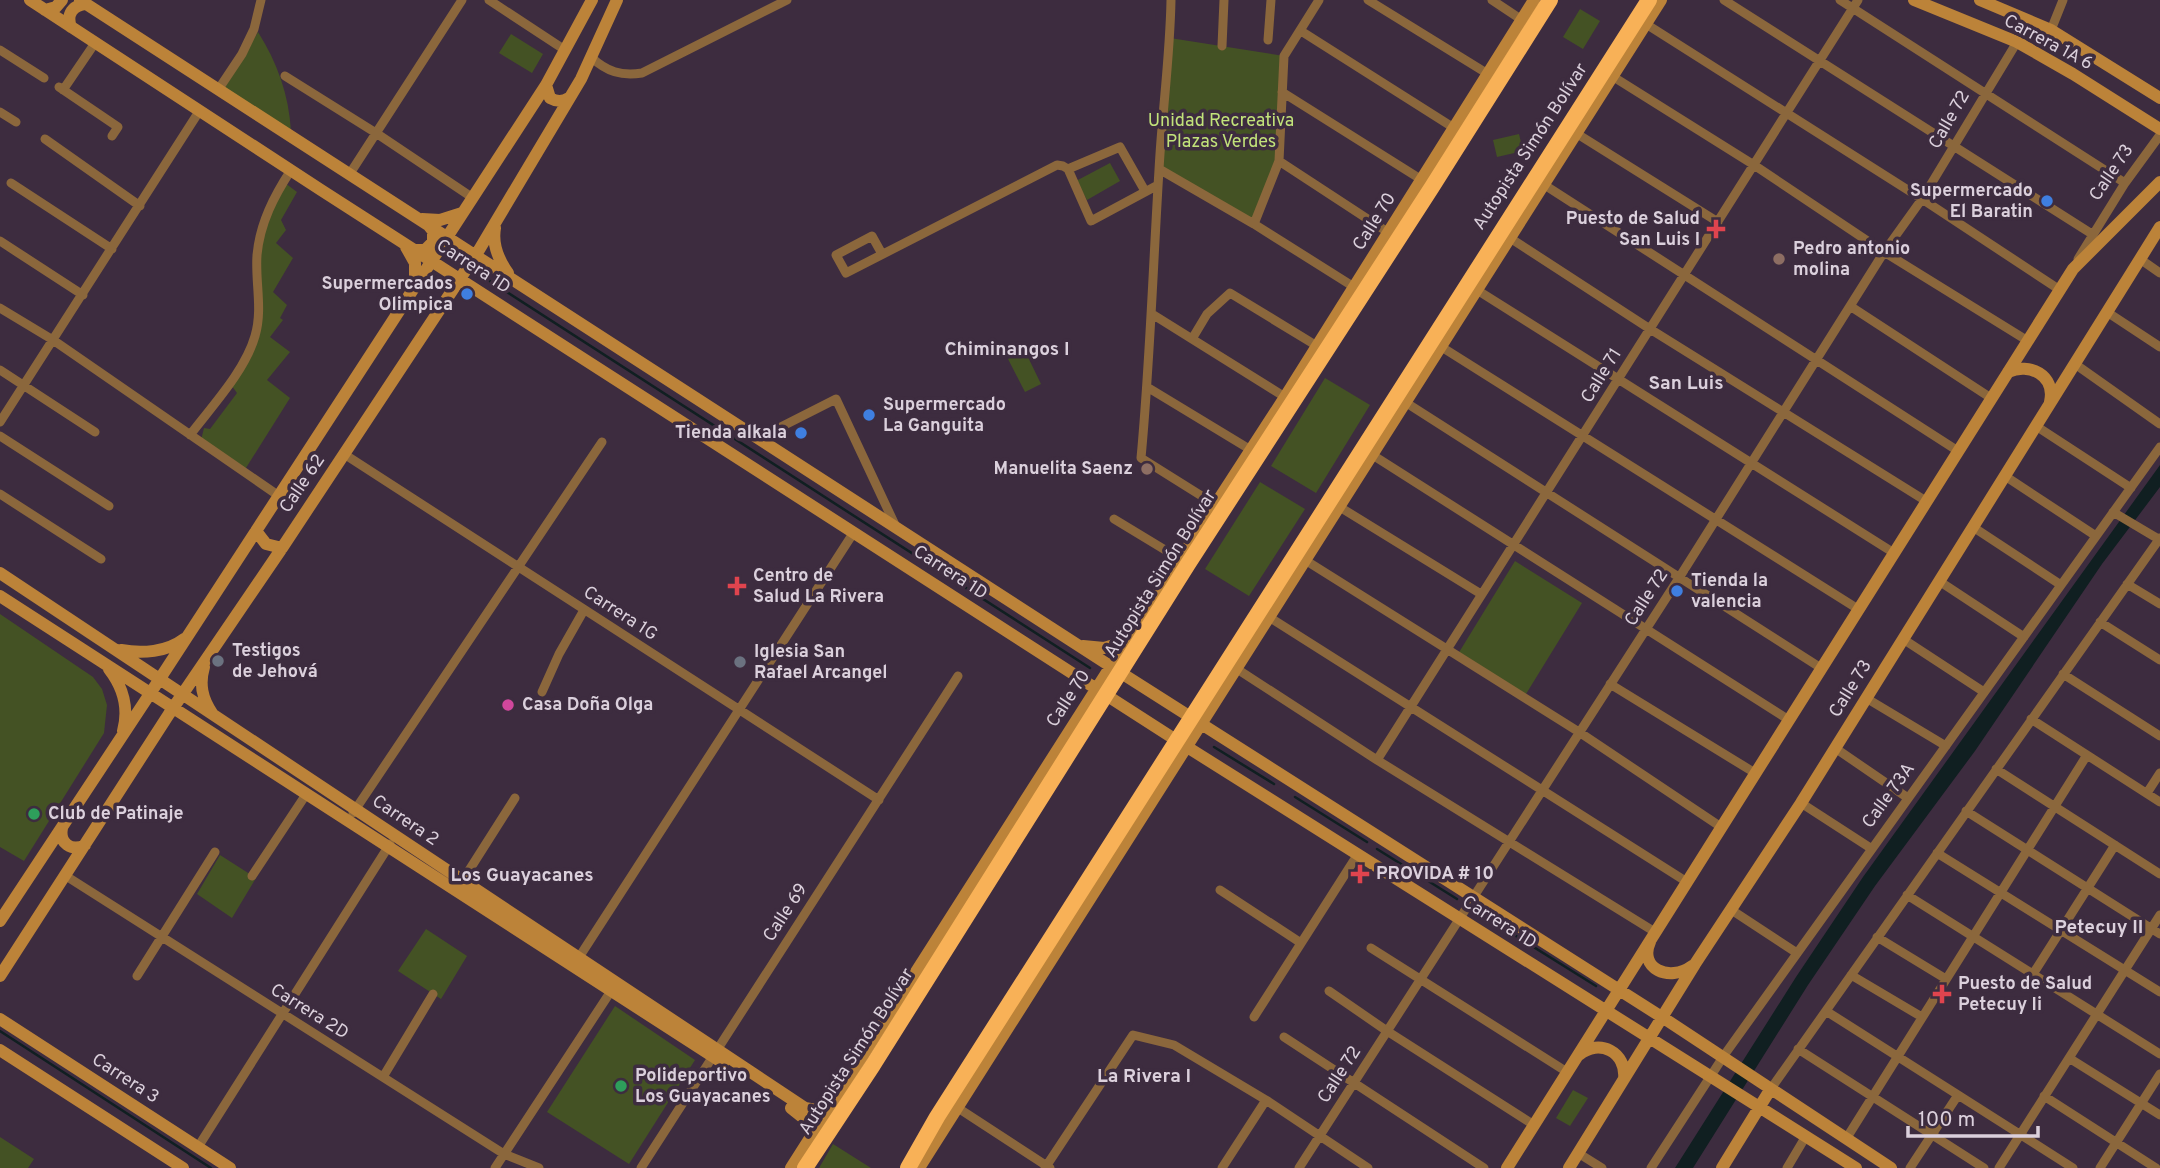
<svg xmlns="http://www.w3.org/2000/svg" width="2160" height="1168" font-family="Overpass,sans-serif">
<rect width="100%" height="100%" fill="#3d2c3f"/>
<!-- green -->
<path fill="#445224" d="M1580,9L1600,21L1583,49L1563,37Z
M258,32C277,62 289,95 291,131L224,89Z
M511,34L543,54L532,73L499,53Z
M1170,38L1284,56L1279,161L1254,224L1159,169Z
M1519,134L1523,151L1497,157L1493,140Z
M1110,163L1120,181L1087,200L1076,181Z
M285,183L297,192L281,220L286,230L276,243L293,258L273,292L287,305L280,318L283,320L270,337L290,352L267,380L290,398L244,471L201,440L204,428L210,429L237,393L229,382L257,330V256L266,215Z
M1025,351L1041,384L1025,392L1008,359Z
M1325,378L1370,405L1316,493L1271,466Z
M1260,482L1305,509L1249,596L1205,569Z
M1515,561L1582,603L1526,694L1458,654Z
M0,614L93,677L102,689L107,705L104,733L24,861L0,847Z
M220,855L256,878L232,918L197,894Z
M426,929L467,956L441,999L398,971Z
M615,1006L695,1060L629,1164L547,1112Z
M1573,1090L1588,1098L1570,1126L1556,1118Z
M0,1137L34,1159L28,1168H0Z
M833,1144L871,1168H819Z"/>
<!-- water -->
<path fill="#101f21" d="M2160,465V487L2102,564L1975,751L1875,886L1808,985L1693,1168H1675L1796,977L1863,877Z"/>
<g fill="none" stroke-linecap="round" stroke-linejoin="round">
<!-- stream -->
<path stroke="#101f21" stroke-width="2.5" d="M485,278L1090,668
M1214,747L1274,784
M1295,797L1367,842
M1377,849L1457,899
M1479,913L1596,986
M0,1031L211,1168"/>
<!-- street -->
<path stroke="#8b673c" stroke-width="9" d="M489,0L565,50
M1171,0C1170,57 1162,113 1159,170C1153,266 1150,362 1141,458L1216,505
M1368,0L1488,74
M1492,0L1522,20
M1724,0L2092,234
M1840,0L2125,183
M1646,24L1922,199L2060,290
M2051,30L2063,0
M1301,31L1454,128
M1268,40L1271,0
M1222,46L1224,0
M0,50L44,78
M591,57C607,72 621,76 642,73L787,0
M285,76L376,133L473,198
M1612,76L1754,165L1884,252L2028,341
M59,87L118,127L112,136
M63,90L95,43
M218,90L242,54L254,29L261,0
M1282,92L1422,180
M0,112L16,122
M1571,130L1718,222
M45,139L140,206
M1279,161L1389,233
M1068,169L1120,147L1145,191
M1159,169L1254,224L1354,287
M349,175L462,0
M11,183L112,249
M1543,184L1958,451
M1254,224L1279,161L1284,56L1319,0
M1510,238L1650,329L1926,501
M0,241L83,295
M882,254L872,236L836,255L846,273L1057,165L1063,166L1068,169L1091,221L1158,185
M2078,259L2125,183L2160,135
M2140,259L2160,273
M1477,290L1894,553
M1850,306L1991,398
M0,308L53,340L279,496
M2107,312L2160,347
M1152,314L1285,397
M1192,339L1207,314L1230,293L1317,346
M1440,346L1858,609
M2075,364L2160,424
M0,370L95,432
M1147,387L1251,450
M1405,402L1821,668
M0,422L200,110
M2036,426L2131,488
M190,435C212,406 245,371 255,336C263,309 255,282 257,255C260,223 274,196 291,170
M0,436L109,506
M759,438L836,399L896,527
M344,454L879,800
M1371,454L1789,720
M2005,476L2096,536
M0,494L101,559
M1338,506L1481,594
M2113,512L2160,540
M1114,519L1180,559
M1973,527L2061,585
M1305,560L1579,732L1721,827
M1939,581L2024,637
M2127,584L2160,604
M1269,617L1687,882
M2100,622L2160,660
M1903,639L1984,692
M1237,669L1377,760L1655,932
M2063,674L2160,736
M1610,684L1755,773
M542,692L559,654L584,610
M1866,698L1946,746
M2031,719L2160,802
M1835,748L1908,798
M1377,760L1858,0
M1996,769L2160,874
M2147,793L2160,773
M1801,803L1872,849
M1966,811L2160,934
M353,813L602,442
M1937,853L2160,992
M66,876L504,1154L539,1168
M252,876L307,793
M461,883L515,798
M1220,890L1301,943
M1907,895L2160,1054
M1730,909L1797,953
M1877,937L1946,979
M1371,948L1567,1072
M576,962L854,532
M2033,974L2115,845
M1851,975L1922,1017
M137,976L215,852
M1329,991L1387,1031L1534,1125
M1826,1011L2073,1168
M1254,1017L1358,854
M1284,1037L1484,1168
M1798,1049L1984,1168
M2069,1058L2160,1115
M383,1077L433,994
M1770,1090L2160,538
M2044,1096L2156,1168
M958,1108L1050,1168
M1846,1139L2087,755
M198,1147L390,844
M1578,1153L1602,1168
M495,1168L613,988
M641,1168L958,676
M1045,1168L1133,1035L1174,1045L1266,1100L1368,1168
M1222,1168L1266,1100
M1299,1168L1679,578L1884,252L1922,199L2017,42
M1651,1168L1725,1054L2160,447
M1787,1168L1806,1136
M1910,1168L1958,1095
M1999,1168L2160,915
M2100,1168L2160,1074"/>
<!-- secondary -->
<path stroke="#bc8339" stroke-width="12" d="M30,0L321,190L1176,740L1856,1168
M80,0L1104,662L1668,1021L1891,1168
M1914,0L2017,42L2073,74L2160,129
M1980,0L2051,30L2160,98
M45,10L56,7L62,0
M71,27C66,14 73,5 86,4
M546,85L550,98C557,102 562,102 569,98
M422,219L440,220L462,213
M495,228C492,245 498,259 508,273
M406,247L415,263V286
M415,250H425L433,242V231L429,226
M2008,372C2029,362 2056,375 2050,402
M256,531L266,544L282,548
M0,573L805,1108L821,1111L830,1107
M0,596L723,1063
M1083,646L1104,648L1127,641
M121,650C142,654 167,652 184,639
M204,667C199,684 202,698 212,713
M109,669C123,687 129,709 123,731
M62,828C59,843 71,852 85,845
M0,921L163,674L546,85L592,0
M1650,942C1638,968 1669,983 1692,966
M0,976L169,714L282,548L479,250L581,79L617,0
M0,1019L230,1168
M0,1050L183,1168
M1579,1055C1599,1038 1627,1052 1624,1079
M791,1108L806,1120L812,1135
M791,1168L1118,655L1285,397L1534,0
M919,1168L1661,0
M1507,1168L2073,269L2160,182
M1569,1168L1695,964L1801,803L2160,227
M1722,1168L1770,1090"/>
<!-- highway -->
<path stroke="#f8b157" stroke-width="16" d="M805,1168L873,1065L1188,564L1432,187L1550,0
M908,1168L937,1117L1649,0"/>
</g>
<!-- markers -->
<g fill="#3f7fe0" stroke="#3d2c3f" stroke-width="2.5">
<circle cx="2047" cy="201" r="7"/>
<circle cx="467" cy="294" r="7"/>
<circle cx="869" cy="415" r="7"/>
<circle cx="801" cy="433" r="7"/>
<circle cx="1677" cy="591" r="7"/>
</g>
<g fill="#e0444e" stroke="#3d2c3f" stroke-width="2.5">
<path d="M1712.5 218.5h7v7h7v7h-7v7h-7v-7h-7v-7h7z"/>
<path d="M733.5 575.5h7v7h7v7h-7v7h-7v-7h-7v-7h7z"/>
<path d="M1356.5 863.5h7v7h7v7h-7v7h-7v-7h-7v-7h7z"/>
<path d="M1938.5 983.5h7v7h7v7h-7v7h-7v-7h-7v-7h7z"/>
</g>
<g fill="#8d6e63" stroke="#3d2c3f" stroke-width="2.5">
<circle cx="1779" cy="259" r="7"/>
<circle cx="1147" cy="469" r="7"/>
</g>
<g fill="#6b7280" stroke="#3d2c3f" stroke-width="2.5">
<circle cx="218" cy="661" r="7"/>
<circle cx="740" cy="662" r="7"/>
</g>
<circle fill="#d1479c" stroke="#3d2c3f" stroke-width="2.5" cx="508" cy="705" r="7"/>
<g fill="#2e9e5b" stroke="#3d2c3f" stroke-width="2.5">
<circle cx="34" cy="814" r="7"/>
<circle cx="621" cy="1086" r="7"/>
</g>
<g text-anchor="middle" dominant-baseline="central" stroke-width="7" stroke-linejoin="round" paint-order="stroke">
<!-- street labels -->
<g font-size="18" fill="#dbd0dc" stroke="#3d2c3f">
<text transform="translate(2048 43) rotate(28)">Carrera 1A 6</text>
<text transform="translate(1950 120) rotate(-60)">Calle 72</text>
<text transform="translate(1531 147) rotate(-57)">Autopista Simón Bolívar</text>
<text transform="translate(2112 173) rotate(-56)">Calle 73</text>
<text transform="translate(1375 222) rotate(-58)">Calle 70</text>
<text transform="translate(473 267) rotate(33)">Carrera 1D</text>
<text transform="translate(1602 376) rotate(-58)">Calle 71</text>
<text transform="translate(303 484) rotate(-56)">Calle 62</text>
<text transform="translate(950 573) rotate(33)">Carrera 1D</text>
<text transform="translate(1161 574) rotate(-58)">Autopista Simón Bolívar</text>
<text transform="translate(1647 598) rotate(-57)">Calle 72</text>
<text transform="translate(620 614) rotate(33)">Carrera 1G</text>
<text transform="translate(1851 689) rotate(-58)">Calle 73</text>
<text transform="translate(1069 699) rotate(-57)">Calle 70</text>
<text transform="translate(1889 796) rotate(-54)">Calle 73A</text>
<text transform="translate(405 821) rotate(34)">Carrera 2</text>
<text transform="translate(786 913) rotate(-57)">Calle 69</text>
<text transform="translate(1499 923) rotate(32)">Carrera 1D</text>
<text transform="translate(309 1012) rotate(32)">Carrera 2D</text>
<text transform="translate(857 1052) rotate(-57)">Autopista Simón Bolívar</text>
<text transform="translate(1340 1075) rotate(-57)">Calle 72</text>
<text transform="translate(125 1079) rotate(33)">Carrera 3</text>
</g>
<!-- park labels -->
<g font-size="18" fill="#c2e37a" stroke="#3d2c3f">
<text x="1221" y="121">Unidad Recreativa<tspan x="1221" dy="21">Plazas Verdes</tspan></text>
</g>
<!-- poi labels -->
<g font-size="18" font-weight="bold" fill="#dbd0dc" stroke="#3d2c3f" text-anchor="start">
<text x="2033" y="191" text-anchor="end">Supermercado<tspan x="2033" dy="21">El Baratin</tspan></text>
<text x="1700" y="219" text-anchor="end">Puesto de Salud<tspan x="1700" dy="21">San Luis I</tspan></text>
<text x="1793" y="249">Pedro antonio<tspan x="1793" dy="21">molina</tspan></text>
<text x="453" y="284" text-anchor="end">Supermercados<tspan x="453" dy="21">Olimpica</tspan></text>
<text x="883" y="405">Supermercado<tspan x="883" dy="21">La Ganguita</tspan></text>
<text x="787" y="433" text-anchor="end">Tienda alkala</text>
<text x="1133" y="469" text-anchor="end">Manuelita Saenz</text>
<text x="753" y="576">Centro de<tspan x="753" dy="21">Salud La Rivera</tspan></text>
<text x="1691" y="581">Tienda la<tspan x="1691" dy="21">valencia</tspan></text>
<text x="232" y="651">Testigos<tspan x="232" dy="21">de Jehová</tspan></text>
<text x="754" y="652">Iglesia San<tspan x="754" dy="21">Rafael Arcangel</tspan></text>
<text x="522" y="705">Casa Doña Olga</text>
<text x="48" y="814">Club de Patinaje</text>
<text x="1376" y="874">PROVIDA # 10</text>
<text x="1958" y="984">Puesto de Salud<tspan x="1958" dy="21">Petecuy Ii</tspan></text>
<text x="635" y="1076">Polideportivo<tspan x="635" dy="21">Los Guayacanes</tspan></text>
</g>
<!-- neighbourhood labels -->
<g font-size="19" font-weight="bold" fill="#dbd0dc" stroke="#3d2c3f">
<text x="1007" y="350">Chiminangos I</text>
<text x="1686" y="384">San Luis</text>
<text x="522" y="876">Los Guayacanes</text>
<text x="2099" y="928">Petecuy II</text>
<text x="1144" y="1077">La Rivera I</text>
</g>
</g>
<!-- scale -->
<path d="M1908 1126v10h130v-10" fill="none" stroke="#dbd0dc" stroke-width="3.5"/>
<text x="1918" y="1126" font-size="21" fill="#dbd0dc" stroke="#3d2c3f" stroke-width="5" paint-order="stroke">100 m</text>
</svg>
